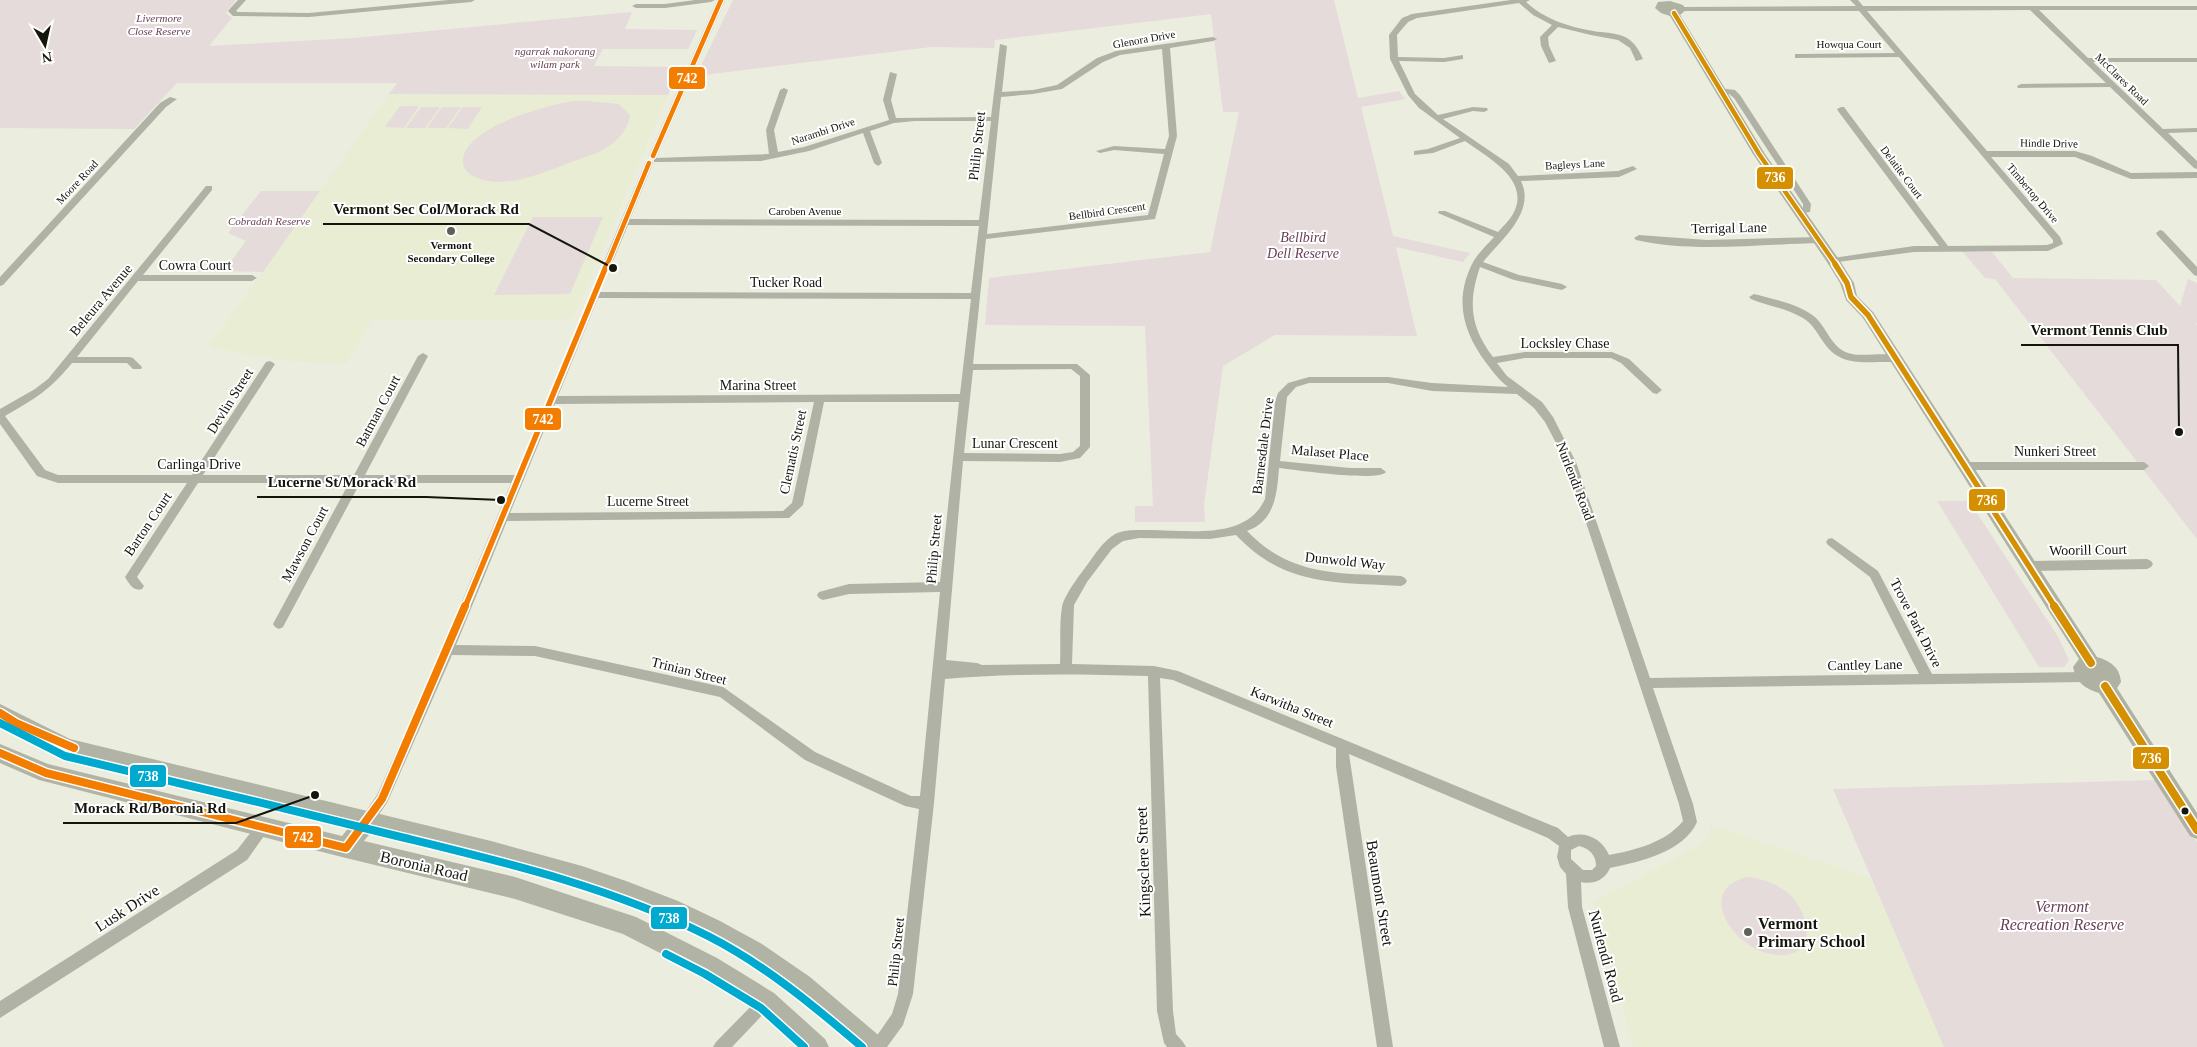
<svg xmlns="http://www.w3.org/2000/svg" width="2197" height="1047" font-family="Georgia,serif">
<rect width="100%" height="100%" fill="#ebedde"/>
<!-- built -->
<path fill="#e9edd4" d="M389,94L668,95L573,319H373L346,364L285,361L209,347Z
M1709,824L1871,878L1944,1047H1634L1594,902L1702,844L1711,836Z"/>
<!-- green -->
<path fill="#e5dbda" d="M0,0H236L226,13L232,18L209,46L354,38L632,12L625,29L697,30L688,49H603L594,66L680,67L668,95L389,94L397,83H177L134,129L0,128Z
M733,0H1334L1358,98L1399,91L1405,99L1361,107L1393,236L1470,253L1463,262L1396,247L1417,336L1275,335L1223,366L1204,505L1205,522H1135V506H1153L1145,326L985,325L989,278L1210,252L1239,112H1223L1211,14L995,40L994,48L931,47L696,76Z
M573,101H588L619,104L630,115C628,129 620,138 609,146C599,153 586,157 574,161C545,172 505,191 475,177C468,174 462,168 463,160C465,127 547,105 573,101Z
M400,106H419L404,128L385,127Z
M421,107H440L425,128H406Z
M442,107H461L446,128H427Z
M463,107H482L468,129L448,128Z
M261,191H320L263,272L224,271L246,241L228,233Z
M533,217H603L570,294L494,295Z
M1962,251L1992,252L2013,278L2156,280L2180,306L2188,279L2197,283V323H2195L2197,325V539L1995,279L1985,278Z
M1937,501H1969L2057,635L2069,660L2064,667H2039Z
M2158,780L2197,842V1047H1944L1833,789Z
M1748,877C1763,879 1775,883 1787,892C1806,907 1820,951 1785,955C1740,960 1689,890 1748,877Z"/>
<g fill="none" stroke-linecap="round" stroke-linejoin="round">
<!-- minor -->
<path fill="#b0b2a6" fill-rule="evenodd" d="M238,0H246L236,11L238,12L309,13L448,0H475L471,2L309,17L233,16L228,11Z
M695,0H715L711,2L665,8H636L632,6L636,4H665Z
M717,0H725L656,158L769,154L766,130L780,90L784,88L788,90L774,130L778,152L804,147L889,120L883,100L890,72L897,74L891,100L896,118L991,117L1000,44L1007,46L1002,92L1033,90L1057,85L1097,58L1116,51L1213,37L1217,39L1213,41L1170,48L1177,136L1155,219L986,239L973,364H1077L1090,375V447L1080,458L1060,462L963,461L946,660L977,663L982,665L1060,664C1061,645 1059,625 1062,607C1064,596 1078,577 1085,568C1094,556 1102,542 1115,534C1124,529 1139,530 1149,530C1188,530 1246,541 1265,499L1275,402L1278,393L1288,383L1309,377H1388L1432,383L1508,387C1499,380 1494,373 1487,364C1463,332 1454,301 1472,264C1477,254 1487,245 1494,237L1438,213L1439,211H1445L1498,232C1503,226 1509,221 1513,214C1532,180 1487,157 1465,141L1433,153L1414,155V151L1428,149L1460,138L1419,108L1408,95L1390,59L1389,35L1402,18L1412,14L1511,0H1530L1526,2C1544,19 1569,27 1593,31C1604,33 1616,32 1627,38C1635,43 1639,50 1643,59L1636,61L1630,48L1618,40L1591,35L1558,27L1548,37L1549,46L1556,61L1549,63L1541,46L1540,37L1552,25L1533,15L1519,3L1417,18L1408,22L1397,35L1398,57L1444,58L1463,55V59L1444,62L1399,61L1415,94L1438,115L1473,107L1487,108L1488,110L1484,112L1473,111L1443,119L1509,164L1518,176L1618,171L1633,166L1637,169L1619,177L1521,181C1536,212 1501,240 1483,262L1519,275L1562,284L1567,287L1562,290L1514,280L1480,267C1468,302 1470,327 1493,357L1525,352H1612L1629,359L1662,390L1657,394L1653,393L1621,363L1611,358H1525L1497,363L1507,376L1542,402L1553,417L1576,462L1650,678L1919,674L1870,577L1828,545L1826,542L1828,539L1832,538L1878,571L1932,674L2085,672L2089,673L2091,677L2089,681L2085,682L1653,688L1693,804L1697,822C1684,852 1639,862 1610,868C1605,880 1593,885 1581,882L1582,907L1620,1047H1604L1568,907L1566,874L1560,867L1557,857L1559,846L1548,838L1349,754L1393,1047H1377L1336,767V748L1173,680L1160,678L1173,1011L1176,1034L1183,1042L1186,1047H1167L1164,1043L1157,1011L1148,676C1080,674 1012,673 945,679L934,803L913,994L903,1025L887,1047H869L892,1014L898,994L919,809L905,806L805,760L720,697L535,656L452,655L387,803L372,824L367,826L362,824L360,820L377,795L442,650L511,483H360L283,627L279,629L275,627L273,624L349,483H198L137,577L144,586L142,589C134,592 129,584 125,577L187,483H58L37,476L0,424V409L35,389L48,379L206,186H212V190L143,275H252L257,278L252,281H138L77,357H129L133,358L142,367L141,369H133L127,363H72C49,391 36,398 5,416L45,470L58,475H192L266,362L270,361L275,364L203,475H354L418,356L423,353L428,356L365,475H515L646,161H652L653,163L630,219L979,220L991,121H915L894,123L870,131L882,163L878,166L874,163L863,133L809,151L761,161L654,162V158L649,156ZM1162,49L1169,136L1165,149L1114,146L1096,151L1100,153L1114,150L1164,154L1148,215L987,234L1001,97L1033,94L1062,89L1103,62L1120,55ZM628,225L979,226L971,293L600,292ZM598,298L971,299L960,394L558,396ZM1071,369L1080,376V446L1073,452L1060,454L964,453L973,370ZM1309,383H1388L1432,391L1517,394L1534,408L1545,422L1566,462L1679,804L1683,821C1665,843 1635,850 1609,855C1602,839 1585,830 1568,837L1558,828L1178,671L1154,666L1072,664L1074,605L1087,582L1112,549L1123,541L1139,538L1210,539L1236,535C1285,587 1335,582 1401,586L1405,584L1407,581L1405,578L1401,576C1341,573 1292,578 1247,531C1275,521 1277,494 1279,468C1296,470 1379,482 1386,472L1381,468H1350L1280,461L1287,397L1296,387ZM814,402L792,503L783,511L510,513L555,404ZM824,402H959L940,582L849,584L819,592L817,595L819,598L823,600L849,594L940,592L920,796H911L815,752L723,687L535,646L456,645L507,521L789,518L803,505ZM1579,846C1590,849 1596,855 1596,866L1592,870H1583L1571,859V850Z
M1850,0H1858L1863,6H2197V10H2039L2088,58H2197V62H2093L2163,129L2197,128V132L2168,133L2197,161V169L2194,168L2110,87L2018,88L2017,86L2021,84L2106,83L2030,10L1867,11L1987,151H2075L2092,156L2131,173L2197,172V178L2131,179L2075,157H1991L2060,237L2063,244L2048,251L1914,252L1830,263L1828,261L1833,258L1914,246H1939L1838,111L1837,109L1841,107H1844L1948,246L2047,245L2053,243V240L1899,57L1795,58V54H1798L1895,53L1859,11H1681L1677,9L1681,7L1856,6Z
M1718,88L1735,90L1740,95L1811,204L1810,212L1797,214V210L1803,209V204L1734,98L1729,94L1718,92Z
M170,97L177,99L166,107L3,285L0,286V277L160,103Z
M2160,230L2163,231L2197,267V276L2194,275L2157,235L2156,233Z
M1639,235L1707,240L1820,237L1825,240L1820,243C1764,244 1690,253 1636,240L1634,238Z
M1754,294C1773,299 1799,304 1815,317C1827,328 1831,347 1848,353C1861,358 1893,350 1900,358C1895,363 1886,362 1878,362C1853,363 1836,362 1822,340C1816,331 1811,322 1801,317C1786,308 1767,306 1751,299L1749,297Z
M1965,462H2144L2149,466L2144,470H1965L1960,466Z
M2147,559L2151,561L2153,564L2151,567L2147,569L2030,571L2026,569L2024,566L2026,563L2030,561Z
M264,820L269,822L271,826L247,860L0,1018V1001L237,850L259,822Z
M766,994L771,996L773,1001L771,1006L732,1047H713L716,1042L761,996Z"/>
<!-- secondary -->
<path fill="#afb1a2" fill-rule="evenodd" d="M1670,1L1683,5L1686,10L1680,15L1765,154L1840,261L1854,283L1857,296L1873,312L2097,657C2110,661 2120,667 2121,682L2117,688L2197,813V839L2190,836L2099,693C2085,689 2076,682 2073,667L2079,659L1863,318L1846,300L1840,283L1827,262L1753,154L1670,16L1661,13L1655,8L1658,2Z"/>
<!-- primary -->
<path fill="#b1b3a4" fill-rule="evenodd" d="M0,704L70,739L491,841L582,866L626,881L678,901L720,921L762,944L810,977L883,1039L887,1047H857C821,1017 786,985 746,960C633,890 499,862 372,831L364,841L515,877L636,917L717,958L774,993L825,1039L829,1047H799L758,1009L701,974L623,934L515,899L346,858L39,780L0,763V744L48,764L342,836L350,826L67,756L0,723Z"/>
<defs>
<path id="bus-1-far2" d="M653,156L721,0
M607,265L649,163"/>
<path id="bus-1-far1" d="M465,607L607,264"/>
<path id="bus-1" d="M0,713L16,723L74,748
M0,753L46,773L346,848L382,799L465,606"/>
<path id="bus-2" d="M0,723L65,756C178,783 292,810 405,838C508,863 613,888 708,936C765,965 814,1006 862,1047
M666,954L705,974L761,1008L804,1047"/>
<path id="bus-3-far2" d="M1674,13L1759,154L1836,265"/>
<path id="bus-3-far1" d="M1835,264L1847,283L1851,297L1868,315L2055,607"/>
<path id="bus-3" d="M2054,606L2091,663
M2105,686L2197,830"/>
</defs>
<!-- bus-1-far2 casing -->
<use href="#bus-1-far2" stroke="#fff" stroke-width="7"/>
<!-- bus-1-far1 casing -->
<use href="#bus-1-far1" stroke="#fff" stroke-width="9"/>
<!-- bus-1 casing -->
<use href="#bus-1" stroke="#fff" stroke-width="11"/>
<!-- bus-2 casing -->
<use href="#bus-2" stroke="#fff" stroke-width="11"/>
<!-- bus-3-far2 casing -->
<use href="#bus-3-far2" stroke="#fff" stroke-width="7"/>
<!-- bus-3-far1 casing -->
<use href="#bus-3-far1" stroke="#fff" stroke-width="9"/>
<!-- bus-3 casing -->
<use href="#bus-3" stroke="#fff" stroke-width="11"/>
<!-- bus-1-far2 -->
<use href="#bus-1-far2" stroke="#f37d01" stroke-width="4.5"/>
<!-- bus-1-far1 -->
<use href="#bus-1-far1" stroke="#f37d01" stroke-width="5.5"/>
<!-- bus-1 -->
<use href="#bus-1" stroke="#f37d01" stroke-width="8"/>
<!-- bus-2 -->
<use href="#bus-2" stroke="#00a9ce" stroke-width="8"/>
<!-- bus-3-far2 -->
<use href="#bus-3-far2" stroke="#d59002" stroke-width="4.5"/>
<!-- bus-3-far1 -->
<use href="#bus-3-far1" stroke="#d59002" stroke-width="5.5"/>
<!-- bus-3 -->
<use href="#bus-3" stroke="#d59002" stroke-width="8"/>
</g>
<!-- markers -->
<g fill="#5f6156" stroke="#fff" stroke-width="2">
<circle cx="451" cy="231" r="5"/>
<circle cx="1748" cy="932" r="5"/>
</g>
<circle fill="#14160d" stroke="#fff" stroke-width="2" cx="2185" cy="811" r="4.5"/>
<g text-anchor="middle" dominant-baseline="central" stroke-width="4" stroke-linejoin="round" paint-order="stroke">
<!-- far-park labels -->
<g font-size="11" font-style="italic" fill="#693e56" stroke="#fff">
<text x="159" y="18">Livermore<tspan x="159" dy="13">Close Reserve</tspan></text>
<text x="555" y="51">ngarrak nakorang<tspan x="555" dy="13">wilam park</tspan></text>
<text x="269" y="221">Cobradah Reserve</text>
</g>
<!-- far-street labels -->
<g font-size="11" fill="#14160d" stroke="#fff">
<text transform="translate(1144 39) rotate(-10)">Glenora Drive</text>
<text x="1849" y="44">Howqua Court</text>
<text transform="translate(2122 79) rotate(44)">McClares Road</text>
<text transform="translate(823 131) rotate(-18)">Narambi Drive</text>
<text transform="translate(2049 143) rotate(1)">Hindle Drive</text>
<text transform="translate(1575 164) rotate(-3)">Bagleys Lane</text>
<text transform="translate(1902 172) rotate(53)">Delatite Court</text>
<text transform="translate(77 182) rotate(-47)">Moore Road</text>
<text transform="translate(2033 193) rotate(50)">Timbertop Drive</text>
<text x="805" y="211">Caroben Avenue</text>
<text transform="translate(1107 211) rotate(-8)">Bellbird Crescent</text>
</g>
<!-- far-poi labels -->
<g font-size="11" font-weight="bold" fill="#14160d" stroke="#fff">
<text x="451" y="245">Vermont<tspan x="451" dy="13">Secondary College</tspan></text>
</g>
<!-- street labels -->
<g font-size="14" fill="#14160d" stroke="#fff">
<text transform="translate(977 146) rotate(-84)">Philip Street</text>
<text transform="translate(1729 228) rotate(-1)">Terrigal Lane</text>
<text x="195" y="265">Cowra Court</text>
<text x="786" y="282">Tucker Road</text>
<text transform="translate(101 300) rotate(-50)">Beleura Avenue</text>
<text x="1565" y="343">Locksley Chase</text>
<text x="758" y="385">Marina Street</text>
<text transform="translate(230 401) rotate(-58)">Devlin Street</text>
<text transform="translate(378 411) rotate(-62)">Batman Court</text>
<text x="1015" y="443">Lunar Crescent</text>
<text transform="translate(1263 446) rotate(-83)">Barnesdale Drive</text>
<text x="2055" y="451">Nunkeri Street</text>
<text transform="translate(793 452) rotate(-78)">Clematis Street</text>
<text transform="translate(1330 453) rotate(5)">Malaset Place</text>
<text x="199" y="464">Carlinga Drive</text>
<text transform="translate(1575 481) rotate(69)">Nurlendi Road</text>
<text x="648" y="501">Lucerne Street</text>
<text transform="translate(148 524) rotate(-56)">Barton Court</text>
<text transform="translate(305 544) rotate(-62)">Mawson Court</text>
<text transform="translate(934 549) rotate(-85)">Philip Street</text>
<text transform="translate(2088 550) rotate(-1)">Woorill Court</text>
<text transform="translate(1345 561) rotate(6)">Dunwold Way</text>
<text transform="translate(1916 623) rotate(63)">Trove Park Drive</text>
<text transform="translate(1865 665) rotate(-1)">Cantley Lane</text>
<text transform="translate(689 671) rotate(14)">Trinian Street</text>
<text transform="translate(1292 707) rotate(22)">Karwitha Street</text>
<text transform="translate(896 952) rotate(-84)">Philip Street</text>
</g>
<!-- park labels -->
<g font-size="14" font-style="italic" fill="#693e56" stroke="#fff">
<text x="1303" y="237">Bellbird<tspan x="1303" dy="16">Dell Reserve</tspan></text>
</g>
<!-- near-street labels -->
<g font-size="16" fill="#14160d" stroke="#fff">
<text transform="translate(1143 862) rotate(-92)">Kingsclere Street</text>
<text transform="translate(424 866) rotate(13)">Boronia Road</text>
<text transform="translate(1380 893) rotate(81)">Beaumont Street</text>
<text transform="translate(127 908) rotate(-33)">Lusk Drive</text>
<text transform="translate(1606 956) rotate(75)">Nurlendi Road</text>
</g>
<!-- near-park labels -->
<g font-size="16" font-style="italic" fill="#693e56" stroke="#fff">
<text x="2062" y="906">Vermont<tspan x="2062" dy="18">Recreation Reserve</tspan></text>
</g>
<!-- near-poi labels -->
<g font-size="16" font-weight="bold" fill="#14160d" stroke="#fff" text-anchor="start">
<text x="1758" y="923">Vermont<tspan x="1758" dy="18">Primary School</tspan></text>
</g>
</g>
<!-- callouts -->
<path fill="none" stroke="#14160d" stroke-width="2" d="M613 268L529 224H323M2179 432L2178 345H2021M501 500L426 497H257M315 795L236 823H63"/>
<g fill="#14160d" stroke="#fff" stroke-width="2">
<circle cx="613" cy="268" r="5"/>
<circle cx="2179" cy="432" r="5"/>
<circle cx="501" cy="500" r="5"/>
<circle cx="315" cy="795" r="5"/>
</g>
<g font-size="15" text-anchor="middle" font-weight="bold" fill="#14160d" stroke="#fff" stroke-width="4" stroke-linejoin="round" paint-order="stroke">
<text x="426" y="214">Vermont Sec Col/Morack Rd</text>
<text x="2099" y="335">Vermont Tennis Club</text>
<text x="342" y="487">Lucerne St/Morack Rd</text>
<text x="150" y="813">Morack Rd/Boronia Rd</text>
</g>
<g stroke="#fff" stroke-width="2">
<rect x="668" y="66" width="38" height="24" rx="5" fill="#f37d01"/>
<rect x="1756" y="166" width="38" height="24" rx="5" fill="#d59002"/>
<rect x="524" y="407" width="38" height="24" rx="5" fill="#f37d01"/>
<rect x="1968" y="488" width="38" height="24" rx="5" fill="#d59002"/>
<rect x="2132" y="746" width="38" height="24" rx="5" fill="#d59002"/>
<rect x="129" y="764" width="38" height="24" rx="5" fill="#00a9ce"/>
<rect x="284" y="825" width="38" height="24" rx="5" fill="#f37d01"/>
<rect x="650" y="906" width="38" height="24" rx="5" fill="#00a9ce"/>
</g>
<g font-size="14" text-anchor="middle" font-weight="bold" fill="#fff">
<text x="687" y="83">742</text>
<text x="1775" y="182">736</text>
<text x="543" y="424">742</text>
<text x="1987" y="505">736</text>
<text x="2151" y="763">736</text>
<text x="148" y="781">738</text>
<text x="303" y="842">742</text>
<text x="669" y="923">738</text>
</g>
<!-- north arrow -->
<g transform="translate(45 45) rotate(171)" stroke="#ffffff" stroke-width="4" paint-order="stroke">
<path d="M0-4L9 19L0 12L-9 19Z" fill="#14160d"/>
<text y="-8" font-size="14" font-weight="bold" text-anchor="middle" fill="#14160d">N</text>
</g>
</svg>
